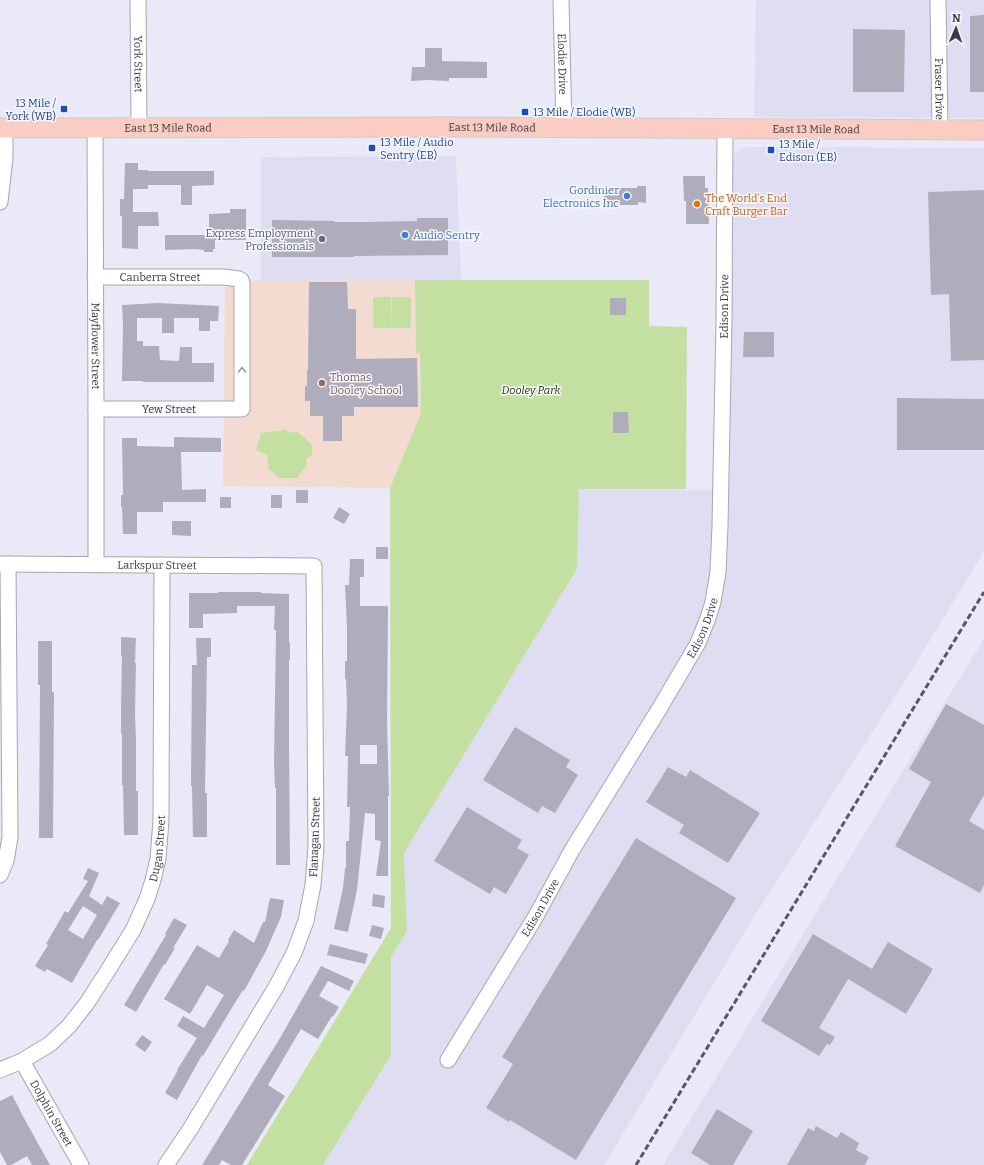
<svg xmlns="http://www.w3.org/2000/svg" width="984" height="1165" font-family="Bitter,serif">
<rect width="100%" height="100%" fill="#eae9f8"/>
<!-- built -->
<path fill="#dfddf2" d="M756,0H984V118L754,117Z
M748,147L984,148V551L910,673L752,920L604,1165H323L391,1055V957L407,931L404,853L577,569L579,489L729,490L732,167L734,155L736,152L741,148Z
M456,156L461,280L261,281V157Z
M984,639V1165H663L838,877Z"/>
<!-- education -->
<path fill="#f3dbd1" d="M415,280L416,353H420L421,413L390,488L223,486L225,281Z"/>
<!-- green -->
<path fill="#c3e0a1" d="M415,280H649V326L687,327L686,489H579L577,569L404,853L407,931L391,957V1055L323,1165H247L391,928L390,488L421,413L420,353H416Z
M373,297H391L392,328H373Z
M392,297H411V328H392Z
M285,429L290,433L298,432L312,445V455L306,459V466L297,478H278L272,471L269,469L267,455L256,450L261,433L278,431Z"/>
<!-- building -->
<path fill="#afadbb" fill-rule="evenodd" d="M984,15V92H970V16Z
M853,29L905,30L904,92H853Z
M425,48H442V61L487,62V78H449V81L427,80L411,81L412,67H425Z
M125,163H138V170H148V171H214V185L192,186V205H181V185H148V189H133V212H158L159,226H138V249L122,248V216H120V199H124Z
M683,176H705V188H708L709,224H686V201H684Z
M637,186H646V203L638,202V205H604V192H619V188H637Z
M984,190V360L951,361L949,294L931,295L928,192Z
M230,209H246V240H215V249H213V252H204V250L195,249L165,250V235H209V214L230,213Z
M417,218H448V255L354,256V257H272V220L335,221L334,222H367L417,221Z
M309,282H347L348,309H356V359L417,358L418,407H354V416H342V441H323V416H310V401H305V386H307V370H308Z
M610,298H626V315H610Z
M158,303L219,306L218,321H210V331H199V318H174V333H162V318H137V341H143V346H159L160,360L179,361L180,347H192V363H214V382H143V381H122L123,324L122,305Z
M744,332H774V357H743Z
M897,398L984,399V450H897Z
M613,412H628L629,433H613Z
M174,437L221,438V452H181L182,490L206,489V502H163V512H137V534H123L122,507H121V495H123L122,438H137V446L174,447Z
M296,490H308V503H296Z
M271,495H282V508H271Z
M220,497H231V508H220Z
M339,507L350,514L344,524L333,518Z
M172,521H191V536L172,535Z
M376,547H388V559H376Z
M350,559H364V577H360V606H388L387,720L389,796H388V876H376L381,841L375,840V814L365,813L357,890L348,932L334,929L343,888L345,868H346V841H349L350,807H347L348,756H345L347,705L346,679H345V661H347V628L345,585H349ZM360,745H377V764H360Z
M218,592H261V593L289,594V642H290V660H289V744L290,865H276V788H275L274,762L276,630H274L275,606H237V613L203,614V628H189V593H218Z
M121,637L136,638L135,663H136L135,715L136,740V791H138V835H124L123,785H122V734H121V708L122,656H121Z
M196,638H211V657H207L205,793H207V837H193L192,786H191L192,665H197Z
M38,641H52V692H54L53,838H39L40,685H38Z
M946,704L984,725V795L969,821L984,830V885L980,893L895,846L931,782L909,769Z
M515,727L570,760L566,767L578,775L555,813L542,806L538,813L483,780Z
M668,767L686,777L690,770L760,813L728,863L679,833L684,825L646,802Z
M467,807L522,840L517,848L529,855L506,894L494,887L490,894L434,861Z
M636,838L736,898L576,1160L510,1120L509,1122L486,1108L513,1064L502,1057Z
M88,868L99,873L89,896L102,905L107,896L120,903L98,940H97L72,983L47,969L45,972L35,966L48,945L46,944L65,911L68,913L88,881L83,879ZM83,906L97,915L83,939L68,930Z
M373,894L385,896L384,908L372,906Z
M270,898L284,900L281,917L266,951L244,991L243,990L230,1011L203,1056L202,1055L177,1100L165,1093L178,1070H177L197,1038L177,1026L183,1016L204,1028L224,995L207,985L190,1014L164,999L197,945L219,958L229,941L228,940L234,930L254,943L263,922H265Z
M174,918L187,925L173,948H175L165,965L164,964L136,1012L124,1005L166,935L165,934Z
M372,925L384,928L381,939L369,936Z
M813,934L872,969L888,942L933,969L906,1014L848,979L819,1028L835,1037L830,1045L827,1044L819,1056L761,1021Z
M330,944L368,954L365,964L327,955Z
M321,966L354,981L349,991L328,981L319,996L339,1007L333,1017L332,1016L318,1039L301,1029L295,1039L268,1085L285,1096L242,1165H231L222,1160L219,1165H202L280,1038Z
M142,1035L152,1042L145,1052L135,1045Z
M12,1095L20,1110V1111L50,1165H32L27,1156L11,1165H7L0,1152V1101Z
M717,1109L753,1131L733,1165H710L691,1153Z
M816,1126L837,1138L841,1132L859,1143L856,1150L869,1157L865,1165H787L808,1128L814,1131Z"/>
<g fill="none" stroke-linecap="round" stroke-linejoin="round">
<defs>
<g id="minor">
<path id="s1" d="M138,0L139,127"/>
<path id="s2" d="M561,0L564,128"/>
<path id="s3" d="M938,0L940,129"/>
<path id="s4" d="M95,128L96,409V564"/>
<path d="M0,202L5,158V128"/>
<path id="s5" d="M95,277H224L239,279L241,280L242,283V409H96"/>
<path id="s6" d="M0,564L314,566L316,847L313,885L309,905L306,921L294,953L276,987L189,1131L166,1165"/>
<path d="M0,875L6,861L10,837L8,564"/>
<path id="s7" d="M448,1060L536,916L572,850L658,711L698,643L708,618L713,602L718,572L720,526L724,321L725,129"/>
<path id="s8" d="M22,1061L81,1165"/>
<path id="s9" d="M0,1070L22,1061L50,1044L69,1026L87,1003L107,972L133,930L147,899L153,880L158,859L161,820L162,565"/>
</g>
<g id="major">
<path id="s10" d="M0,128L445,127L984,130"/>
</g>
</defs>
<!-- minor casing -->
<use href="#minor" stroke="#a7a5b3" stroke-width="17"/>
<!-- major casing -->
<use href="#major" stroke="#cccccd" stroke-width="21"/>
<!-- minor -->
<use href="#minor" stroke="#fff" stroke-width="15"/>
<!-- major -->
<use href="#major" stroke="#faccc2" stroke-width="19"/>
<!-- rail -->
<path stroke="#595860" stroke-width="3" stroke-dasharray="6 3" stroke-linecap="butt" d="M636,1165L984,592"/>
</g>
<!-- one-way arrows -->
<defs><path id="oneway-chevron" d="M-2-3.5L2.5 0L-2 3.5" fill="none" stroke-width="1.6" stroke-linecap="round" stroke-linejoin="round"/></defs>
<use stroke="#9c9ca0" href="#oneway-chevron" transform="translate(242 370) rotate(-90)"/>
<!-- markers -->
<g fill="#1a4fb4" stroke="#f8f7fd" stroke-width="1.5">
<rect x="60" y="105" width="8" height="8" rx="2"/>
<rect x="521" y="108" width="8" height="8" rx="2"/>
<rect x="368" y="144" width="8" height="8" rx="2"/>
<rect x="767" y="146" width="8" height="8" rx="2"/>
</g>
<g fill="#3f7fe0" stroke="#f8f7fd" stroke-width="1.5">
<circle cx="627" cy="196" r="4"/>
<circle cx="405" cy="235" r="4"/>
</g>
<circle fill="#e8710a" stroke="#f8f7fd" stroke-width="1.5" cx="697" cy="204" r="4"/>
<circle fill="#5c6f8a" stroke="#f8f7fd" stroke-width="1.5" cx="322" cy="239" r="4"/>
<circle fill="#8d6e63" stroke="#f8f7fd" stroke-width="1.5" cx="322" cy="383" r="4"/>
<g text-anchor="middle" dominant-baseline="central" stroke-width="3" stroke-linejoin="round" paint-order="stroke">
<!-- street labels -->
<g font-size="11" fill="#3a3a40" stroke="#f8f7fd">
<text stroke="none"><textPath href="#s1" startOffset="64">York Street</textPath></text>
<text stroke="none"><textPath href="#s2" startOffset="64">Elodie Drive</textPath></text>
<text stroke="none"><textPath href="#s3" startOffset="89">Fraser Drive</textPath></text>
<text stroke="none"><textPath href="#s10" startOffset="168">East 13 Mile Road</textPath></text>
<text stroke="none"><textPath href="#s10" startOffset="492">East 13 Mile Road</textPath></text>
<text stroke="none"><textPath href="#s10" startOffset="816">East 13 Mile Road</textPath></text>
<text stroke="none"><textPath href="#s5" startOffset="65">Canberra Street</textPath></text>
<text stroke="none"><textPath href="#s7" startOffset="826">Edison Drive</textPath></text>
<text stroke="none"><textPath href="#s4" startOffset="218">Mayflower Street</textPath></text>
<text x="169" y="409">Yew Street</text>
<text stroke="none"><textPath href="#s6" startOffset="157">Larkspur Street</textPath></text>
<text stroke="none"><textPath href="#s7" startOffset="502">Edison Drive</textPath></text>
<text transform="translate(315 837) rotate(-88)">Flanagan Street</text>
<text stroke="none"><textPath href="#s9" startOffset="284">Dugan Street</textPath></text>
<text stroke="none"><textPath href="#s7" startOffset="178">Edison Drive</textPath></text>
<text stroke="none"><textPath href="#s8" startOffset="60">Dolphin Street</textPath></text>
</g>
<!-- transit labels -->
<g font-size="11" fill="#164399" stroke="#f8f7fd" text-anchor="start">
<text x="56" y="103" text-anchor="end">13 Mile /<tspan x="56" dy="13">York (WB)</tspan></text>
<text x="533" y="112">13 Mile / Elodie (WB)</text>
<text x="380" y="142">13 Mile / Audio<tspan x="380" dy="13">Sentry (EB)</tspan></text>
<text x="779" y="144">13 Mile /<tspan x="779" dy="13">Edison (EB)</tspan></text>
</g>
<!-- shop labels -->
<g font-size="11" fill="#366cbe" stroke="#f8f7fd" text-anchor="end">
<text x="619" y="190">Gordinier<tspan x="619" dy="13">Electronics Inc</tspan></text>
<text x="413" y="235" text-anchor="start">Audio Sentry</text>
</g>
<!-- food labels -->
<g font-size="11" fill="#c56008" stroke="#f8f7fd" text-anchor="start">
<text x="705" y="198">The World's End<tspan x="705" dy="13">Craft Burger Bar</tspan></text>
</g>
<!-- service labels -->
<g font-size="11" fill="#4e5e75" stroke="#f8f7fd" text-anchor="end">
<text x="314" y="233">Express Employment<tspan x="314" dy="13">Professionals</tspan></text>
</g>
<!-- education labels -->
<g font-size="11" fill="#785e54" stroke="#f8f7fd" text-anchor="start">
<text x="330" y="377">Thomas<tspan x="330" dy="13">Dooley School</tspan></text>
</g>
<!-- park labels -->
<g font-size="11" font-style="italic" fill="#233505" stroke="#f8f7fd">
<text x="531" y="390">Dooley Park</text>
</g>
</g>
<!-- north arrow -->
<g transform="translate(956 28) rotate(2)" stroke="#f8f7fd" stroke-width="3" paint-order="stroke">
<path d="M0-3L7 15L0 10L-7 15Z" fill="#3a3a40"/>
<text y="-6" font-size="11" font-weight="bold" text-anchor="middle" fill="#3a3a40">N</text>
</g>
</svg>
